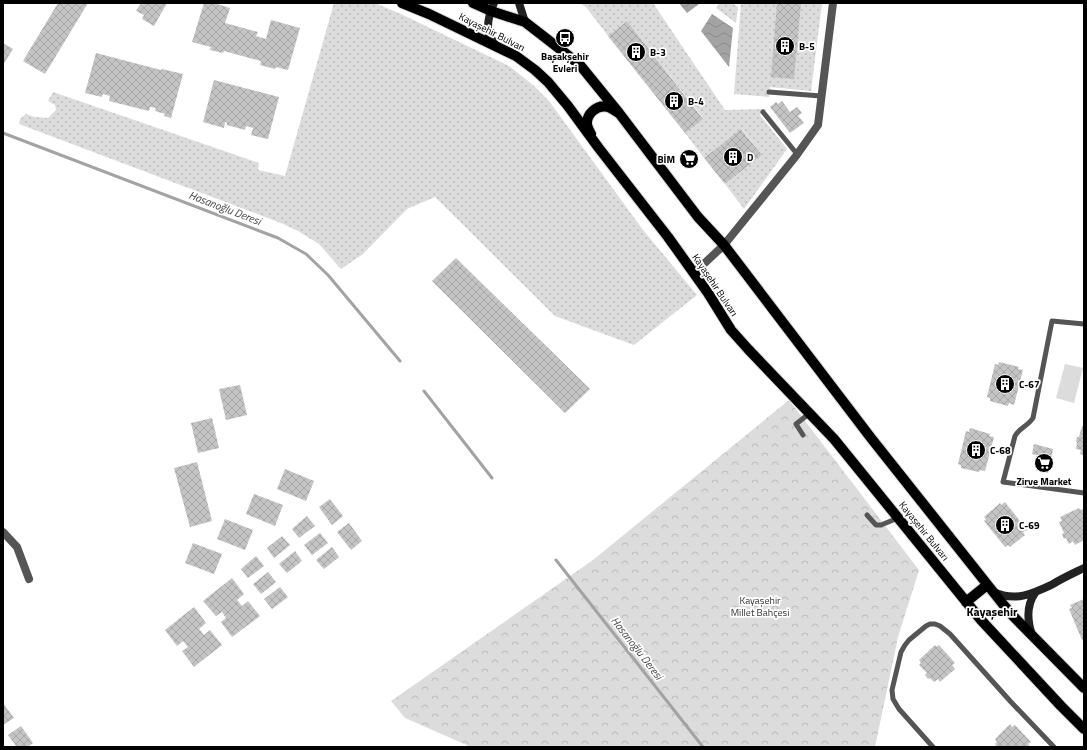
<svg xmlns="http://www.w3.org/2000/svg" width="1087" height="750" font-family="'Titillium Web',sans-serif">
<defs>
<pattern id="grass-dots" width="8" height="8" patternUnits="userSpaceOnUse"><rect width="8" height="8" fill="#dcdcdc"/><path d="M2 2h.1M6 6h.1" fill="none" stroke="#bbb" stroke-width="1.8" stroke-linecap="round"/></pattern>
<pattern id="forest-crowns" width="20" height="18" patternUnits="userSpaceOnUse"><rect width="20" height="18" fill="#dcdcdc"/><path d="M2 6a3 3 0 1 1 6 0M12 15a3 3 0 1 1 6 0" fill="none" stroke="#bbb"/></pattern>
<pattern id="water-waves" width="16" height="10" patternUnits="userSpaceOnUse"><rect width="16" height="10" fill="#a3a3a3"/><path d="M0 5q4-4 8 0t8 0" fill="none" stroke="#8b8b8b"/></pattern>
<pattern id="building-cross-hatch" width="8" height="8" patternUnits="userSpaceOnUse"><rect width="8" height="8" fill="#c4c4c4"/><path d="M0 0l8 8M0 8l8-8" fill="none" stroke="#a7a7a7"/></pattern>
</defs>
<rect width="100%" height="100%" fill="#fff"/>
<!-- grass -->
<path fill="url(#grass-dots)" d="M334,3H375L403,15L509,66L533,85L549,101L643,230L697,295L634,345L555,316L435,197L407,209L363,254L341,269L319,244L298,231L281,223L19,124L20,119L26,114L35,117L48,118L56,110L55,105L48,101L53,92L259,163L258,170L285,176Z
M580,3H653L725,110L766,109L760,115L787,149L744,209L725,184L762,155L742,129L704,158L685,133L703,118L627,21L608,36L586,7Z
M720,3H732L738,7L736,23L716,8Z
M741,3H822L811,91L770,87L769,97L734,94Z"/>
<!-- forest -->
<path fill="url(#forest-crowns)" d="M789,400L919,570L898,637L875,747H471L405,718L391,701L593,560Z"/>
<!-- pitch -->
<path fill="#dcdcdc" d="M1065,364L1083,368L1074,403L1056,398Z"/>
<!-- water -->
<path fill="url(#water-waves)" d="M679,3H698L699,4L687,13Z
M712,14L733,28L729,67L701,31Z"/>
<g fill="none" stroke-linecap="round" stroke-linejoin="round">
<!-- stream -->
<path stroke="#a3a3a3" stroke-width="3" d="M3,133L278,238L306,254L328,275L400,361
M424,391L492,478
M556,560L703,747"/>
</g>
<!-- building -->
<path fill="url(#building-cross-hatch)" d="M58,3H88L45,74L23,61Z
M141,3H167L154,26L142,19L144,15L136,11Z
M204,3H214L230,8L225,23L258,32L256,36L266,39L271,20L300,28L288,70L276,67L275,69L260,65L261,61L224,51L223,53L210,50L211,47L192,42Z
M777,3H801L794,79L771,77Z
M627,21L703,119L685,133L608,36Z
M3,43L13,49L3,65Z
M96,53L161,70L162,69L183,74L171,118L164,116L165,114L155,111L156,108L150,107L149,111L109,101L110,96L103,94L102,97L85,93Z
M214,80L279,97L268,139L251,135L253,128L246,126L245,130L227,125V123L225,122L224,128L203,122Z
M782,101L790,112L797,107L802,113L798,116L804,123L790,133L770,107L776,102L778,104Z
M741,129L762,155L725,184L704,158Z
M456,258L590,389L565,413L432,281Z
M999,362L1019,367L1018,369L1023,370L1014,405L1009,403L1008,406L990,401V398L987,397L995,364L998,365Z
M240,385L247,415L226,420L219,389Z
M212,418L219,448L198,453L191,423Z
M1082,426L1084,427V455L1080,454L1081,450L1076,449L1077,442H1076L1077,437H1079Z
M970,428L990,434L989,436L994,437L985,471L980,470L979,472L961,468V465L958,464L966,431L969,432Z
M1034,444L1053,449L1048,473L1036,470L1040,456L1032,454Z
M197,462L212,521L190,527L174,468Z
M285,469L314,481L306,501L277,489Z
M254,494L283,505L275,526L246,514Z
M330,499L343,516L332,525L319,507Z
M1005,502L1027,530L1023,532L1025,535L1010,547L1008,545L1005,547L984,521L986,519L984,517L1000,503L1001,505Z
M1079,508L1081,510L1084,509V540L1075,545L1073,541L1069,544L1066,538L1064,539L1062,534L1064,533L1059,522L1062,521L1060,517Z
M307,516L315,526L299,538L292,529Z
M225,519L253,530L245,550L217,539Z
M349,523L362,541L351,550L337,532Z
M320,533L328,543L312,555L304,545Z
M282,536L290,545L274,558L267,548Z
M193,543L222,554L214,574L185,563Z
M332,547L339,557L324,569L316,560Z
M295,551L302,561L287,573L279,564Z
M256,556L264,566L248,578L241,569Z
M268,572L276,582L261,594L253,584Z
M232,578L244,594L237,600L242,606L248,601L260,616L232,637L221,622L226,618L222,612L216,616L203,601Z
M280,587L288,597L272,609L264,599Z
M1084,599V640H1082L1069,609L1072,608L1070,605Z
M194,607L206,623L199,629L204,635L210,630L222,645L194,667L182,651L188,647L183,641L177,646L165,630Z
M935,645L937,647L939,645L955,663L952,665L955,669L940,682L938,679L934,682L930,678L928,679L925,675L927,673L919,665L921,663L919,660Z
M3,703L14,718L3,725Z
M1010,724L1012,727L1015,725L1031,742L1028,744L1031,747H997L995,744L997,742L995,739Z
M21,726L33,743L28,747H17L8,735Z"/>
<g fill="none" stroke-linecap="round" stroke-linejoin="round">
<defs>
<path id="primary" d="M402,3L429,14L516,56L535,70L548,82L568,106L598,147L668,237L708,293L731,330L748,349L834,439L981,620L1061,706L1084,729
M473,3L491,11L525,22L565,53L580,65L619,113L698,217L724,245L871,438L1002,603L1013,616L1084,688
M591,134C589,131 588,128 587,125C586,114 597,104 608,107C611,108 614,110 617,112
M966,602L987,585"/>
</defs>
<!-- primary casing -->
<use href="#primary" stroke="#dbdbdb" stroke-width="12"/>
<!-- lane -->
<path stroke="#555" stroke-width="5" d="M769,92L821,96
M763,112L797,154
M1084,324L1052,321L1033,418C1028,426 1019,428 1015,436L1003,482L1084,493
M803,435L796,424L810,413
M867,515L876,525H881L898,518
M933,747L899,709L893,699L892,690L901,652L905,645L909,640L926,626L930,624H935L940,626L950,634L1011,702L1054,747"/>
<!-- street -->
<path stroke="#555" stroke-width="8" d="M694,273L724,245L796,156L818,125L833,3
M3,532L17,547L29,579"/>
<!-- secondary -->
<path stroke="#222" stroke-width="8" d="M494,3C490,12 486,24 489,35C491,38 494,42 496,46
M519,3L525,22
M993,592C1016,602 1032,594 1053,584C1063,578 1074,573 1084,568
M1032,635C1027,620 1026,606 1035,593"/>
<!-- primary -->
<use href="#primary" stroke="#000" stroke-width="10"/>
</g>
<!-- icons -->
<defs>
<symbol id="bus-disc" viewBox="-11 -11 22 22"><circle r="9.5" fill="#000" stroke="#fff"/><path d="M-5-6H5V4H4V6H2V4H-2V6H-4V4H-5ZM-3.5-4V0h7V-4ZM-3.5 1.2v1.5H-2V1.2ZM2 1.2v1.5H3.5V1.2Z" fill="#fff"/></symbol>
<symbol id="building-disc" viewBox="-11 -11 22 22"><circle r="9.5" fill="#000" stroke="#fff"/><path d="M-4-6H4V6H1V3H-1V6H-4ZM-2.5-4.3h1.7v1.8h-1.7ZM.8-4.3h1.7v1.8H.8ZM-2.5-1h1.7V.8h-1.7ZM.8-1h1.7V.8H.8Z" fill="#fff"/></symbol>
<symbol id="supermarket-disc" viewBox="-11 -11 22 22"><circle r="9.5" fill="#000" stroke="#fff"/><path d="M-6-5.5h2.5l.6 2H6L4.5 2H-2.5L-4.4-4H-6ZM-1.5 3.2a1.3 1.3 0 1 0 .1 0ZM3 3.2a1.3 1.3 0 1 0 .1 0Z" fill="#fff"/></symbol>
</defs>
<g fill-rule="evenodd">
<use href="#bus-disc" x="554" y="27" width="22" height="22"/>
<use href="#building-disc" x="774" y="35" width="22" height="22"/>
<use href="#building-disc" x="625" y="41" width="22" height="22"/>
<use href="#building-disc" x="663" y="90" width="22" height="22"/>
<use href="#building-disc" x="722" y="146" width="22" height="22"/>
<use href="#supermarket-disc" x="678" y="148" width="22" height="22"/>
<use href="#building-disc" x="994" y="373" width="22" height="22"/>
<use href="#building-disc" x="965" y="439" width="22" height="22"/>
<use href="#supermarket-disc" x="1033" y="452" width="22" height="22"/>
<use href="#building-disc" x="994" y="514" width="22" height="22"/>
</g>
<g text-anchor="middle" dominant-baseline="central" stroke-width="3.5" stroke-linejoin="round" paint-order="stroke">
<!-- street labels -->
<g font-size="10" fill="#000" stroke="#fff">
<text transform="translate(492 32) rotate(27)">Kayaşehir Bulvarı</text>
<text transform="translate(715 285) rotate(56)">Kayaşehir Bulvarı</text>
<text transform="translate(924 531) rotate(51)">Kayaşehir Bulvarı</text>
</g>
<!-- poi labels -->
<g font-size="10" font-weight="bold" fill="#000" stroke="#fff" text-anchor="start">
<text x="799" y="46">B-5</text>
<text x="650" y="52">B-3</text>
<text x="565" y="56" text-anchor="middle">Başakşehir<tspan x="565" dy="12">Evleri</tspan></text>
<text x="688" y="101">B-4</text>
<text x="747" y="157">D</text>
<text x="675" y="159" text-anchor="end">BİM</text>
<text x="1019" y="384">C-67</text>
<text x="990" y="450">C-68</text>
<text x="1044" y="481" text-anchor="middle">Zirve Market</text>
<text x="1019" y="525">C-69</text>
</g>
<!-- park labels -->
<g font-size="10" fill="#333" stroke="#fff">
<text x="760" y="600">Kayaşehir<tspan x="760" dy="12">Millet Bahçesi</tspan></text>
</g>
<!-- water labels -->
<g font-size="11" font-style="italic" fill="#444" stroke="#fff">
<text transform="translate(225 208) rotate(21)">Hasanoğlu Deresi</text>
<text transform="translate(637 648) rotate(52)">Hasanoğlu Deresi</text>
</g>
<!-- quarter labels -->
<g font-size="12" font-weight="bold" fill="#000" stroke="#fff">
<text x="992" y="611">Kayaşehir</text>
</g>
</g>
<!-- border -->
<rect width="1087" height="750" fill="none" stroke="#000000" stroke-width="8"/>
</svg>
